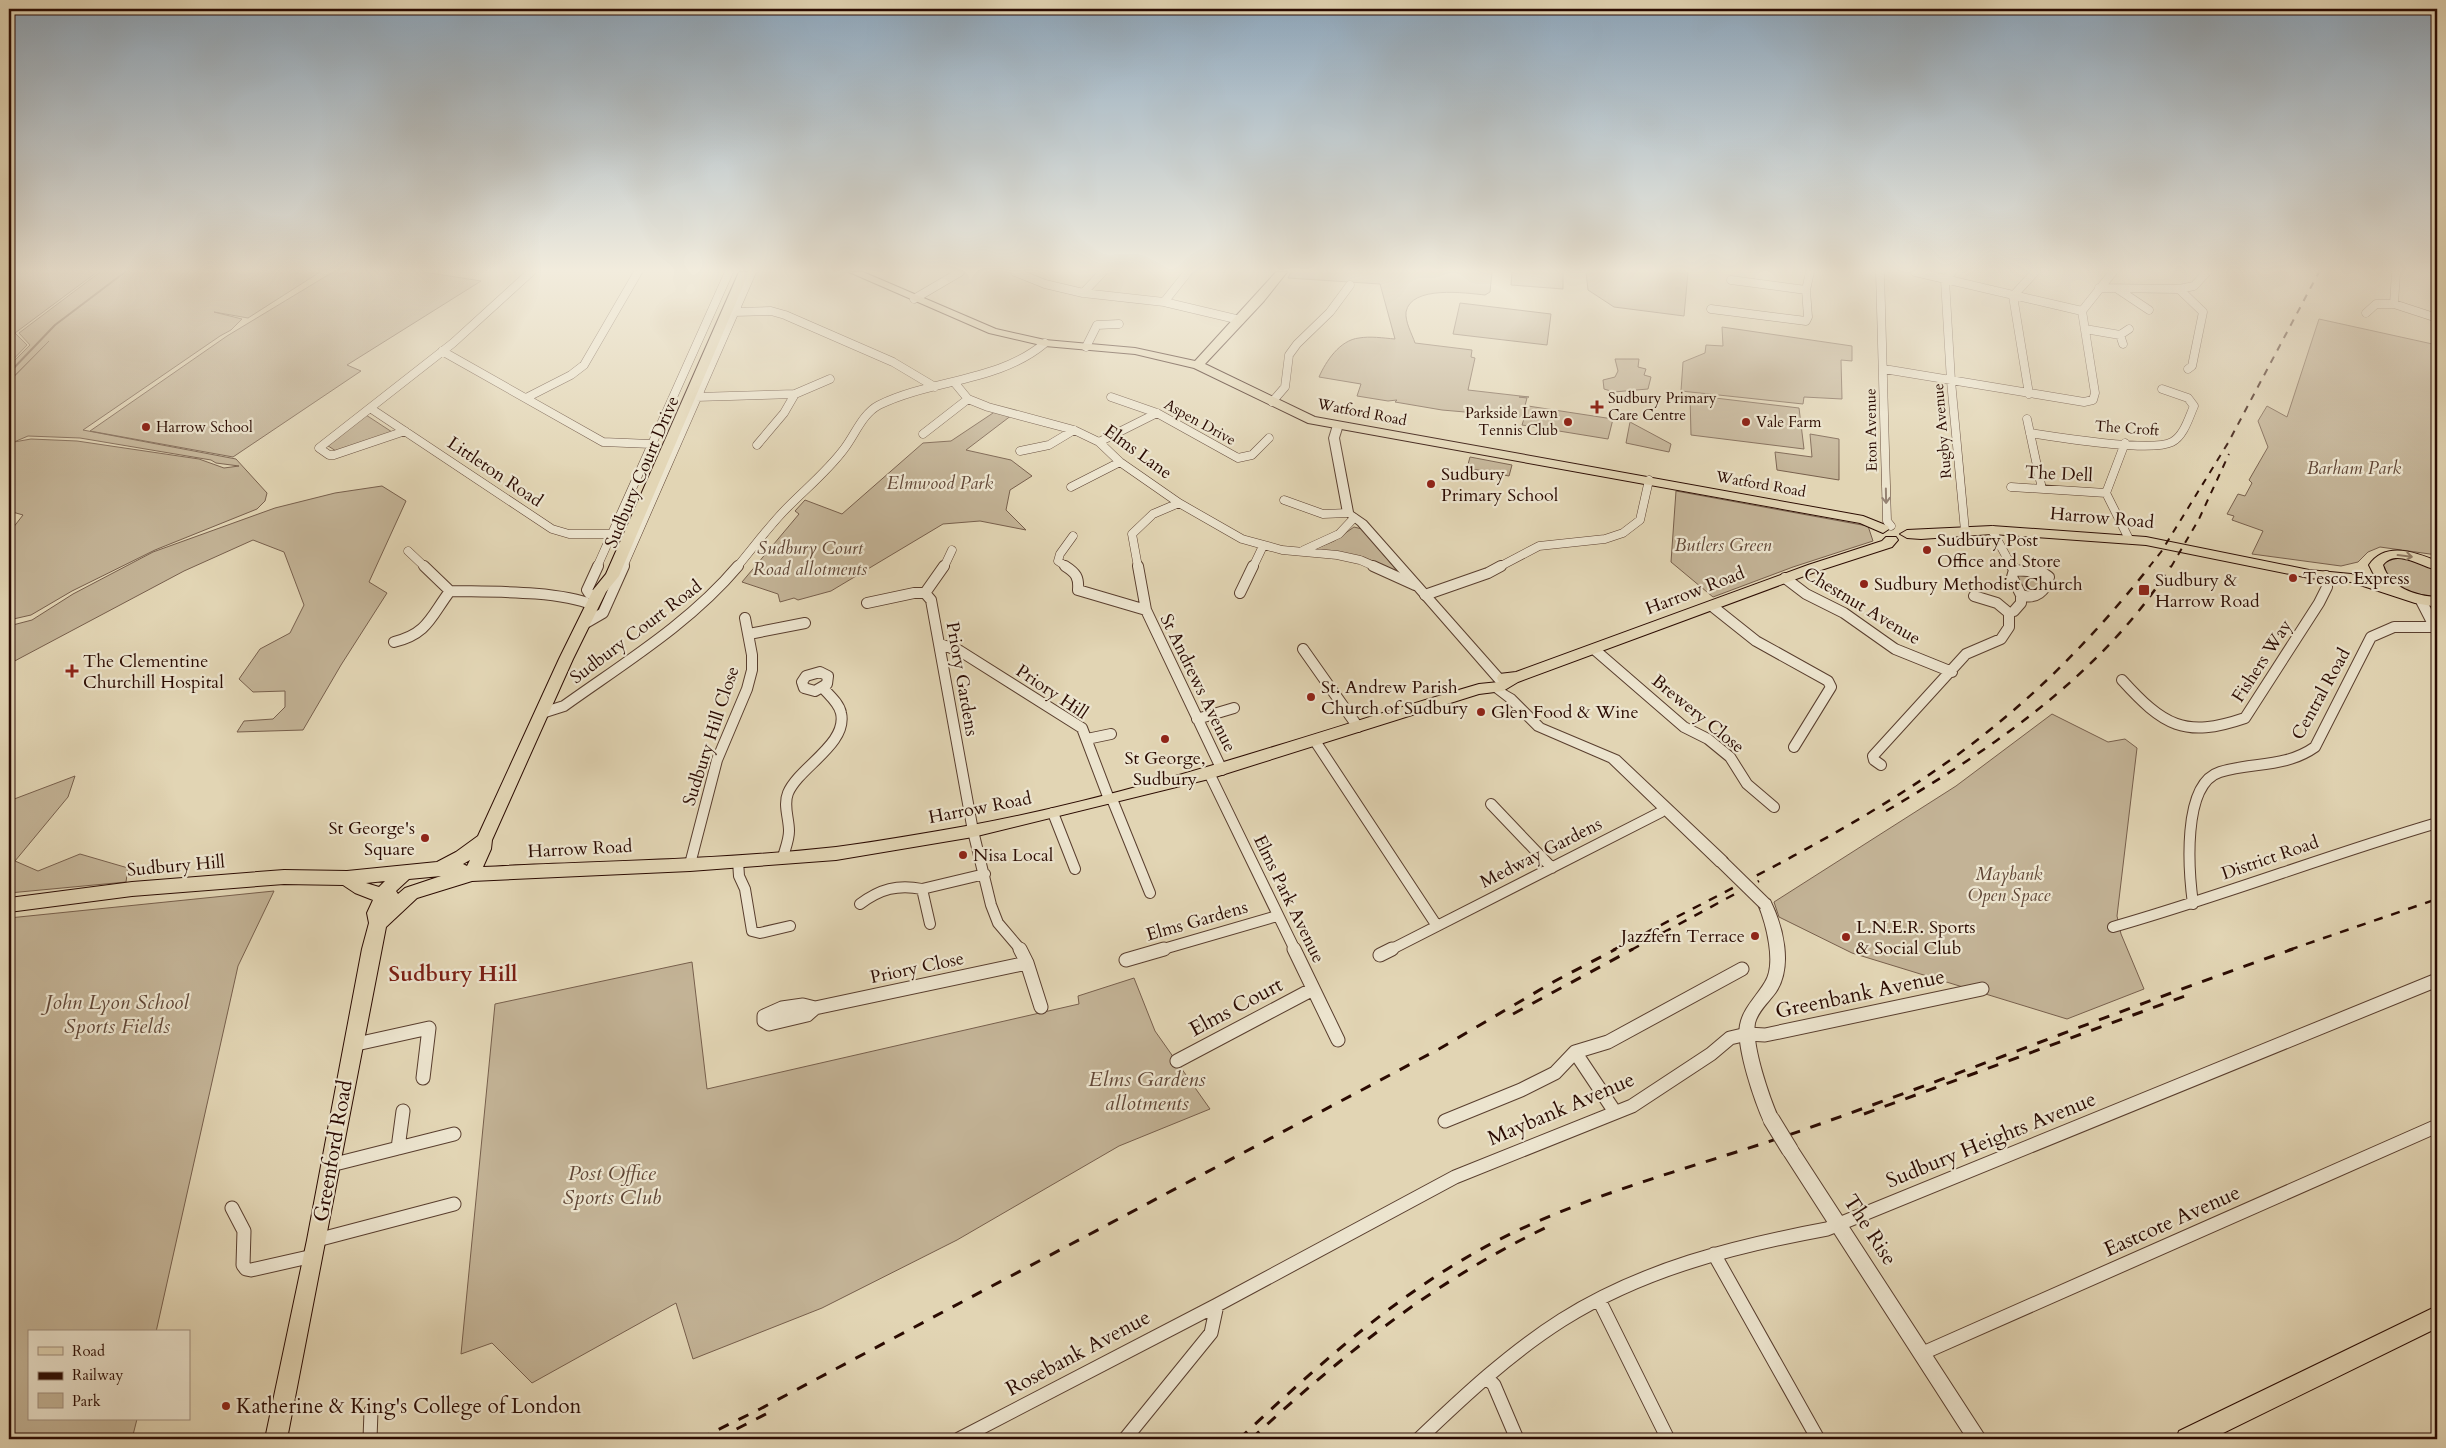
<svg xmlns="http://www.w3.org/2000/svg" width="2446" height="1448" font-family="Cardo,serif">
<rect width="100%" height="100%" fill="#e2d5b4"/>
<filter id="stains"><feTurbulence type="fractalNoise" baseFrequency=".004" numOctaves="4"/><feColorMatrix values="0 0 0 0 .2 0 0 0 0 .09 0 0 0 0 .02 0 0 0 .5 -.17"/></filter>
<radialGradient id="worn" r=".72"><stop offset=".6" stop-color="#630" stop-opacity="0"/><stop offset="1" stop-color="#630" stop-opacity=".3"/></radialGradient>
<!-- green -->
<path fill="#c3b396" stroke="#775f4c" fill-rule="evenodd" d="M9,272H97L15,333L27,345L9,364Z
M100,272H320L248,318L214,312L242,319L231,330L220,336L83,430L236,459L267,493L265,501L257,509L155,550L72,591L31,615L9,620V533L23,515L9,511V382L49,341L9,381V366L30,345L19,333ZM28,436L80,438L211,460L216,463L239,466L224,468L199,459L77,441L31,439L14,442Z
M333,272H424L481,281L347,365L361,371L233,457L90,431L227,336Z
M1291,272H1492L1490,292L1485,295C1466,293 1411,285 1406,312C1405,322 1412,334 1415,343L1472,350L1471,357L1475,358L1468,390L1529,397H1519L1527,398L1522,417L1442,410L1395,402L1397,400L1388,401L1357,396L1361,384L1319,377C1326,361 1340,340 1359,338C1370,336 1383,338 1395,339L1380,284L1288,278Z
M1512,272H1563V289L1511,285Z
M1586,272H1688L1684,316L1614,307L1588,290Z
M1460,303L1551,314L1547,345L1453,334Z
M2319,319L2437,345V555L2380,547L2368,552L2358,562L2341,566L2252,554L2263,531L2232,520L2234,516L2227,514L2238,494L2245,496L2252,483L2249,480L2268,447L2258,421L2267,406L2287,417Z
M1722,327L1852,346V361L1841,360L1842,399L1804,397L1803,404L1681,391L1683,362L1705,353L1706,345L1723,346Z
M1615,359H1639L1638,367L1646,369L1644,375L1651,377L1648,389L1614,392L1604,389L1603,380L1615,377L1618,371Z
M1690,395L1799,408L1804,449L1691,435Z
M1528,406L1613,419L1608,439L1522,425Z
M996,411L1012,415L966,450L1011,460L1032,476L1010,490L1006,510L1026,530L980,521L943,524L831,591L798,600L794,598L780,602L778,594L742,582L799,514L795,511L805,500L842,514L923,443L951,441Z
M366,415L392,432L336,451L325,444Z
M1630,422L1671,444L1669,452L1626,443Z
M1810,434L1839,439V480L1777,470L1775,452L1812,457Z
M1470,457L1512,465L1509,476L1467,468Z
M382,486L406,501L369,582L387,593L341,665L303,730L237,732L244,721L273,719L285,707V691L253,692L239,679L260,649L290,633L304,605L284,552L253,540L184,571L9,664V626L32,620L73,594L153,552L275,508L335,493Z
M1676,491L1862,525L1868,526L1873,541L1793,567L1713,597L1671,562Z
M1354,527L1362,529L1398,572L1364,557L1315,549L1334,541Z
M2397,558H2409L2437,569V598L2410,592L2391,582L2382,568L2384,562Z
M2019,573L2036,575L2039,578L2040,587L2031,594L2023,592L2018,579Z
M2052,714L2108,742L2125,739L2137,748L2117,916L2121,934L2144,989L2067,1019L1852,953L1779,917L1774,902L1956,786Z
M75,776L68,797L15,861L38,871L80,854L128,868L126,882L9,893V801Z
M274,891L238,966L156,1332H29V1419H137L132,1439H9V918Z
M692,962L707,1089L1079,1004L1078,996L1134,978L1155,1031L1210,1109L1119,1146L957,1240L822,1308L693,1359L676,1303L532,1383L492,1343L461,1354L495,1004Z"/>
<g fill="none" stroke-linecap="round" stroke-linejoin="round">
<!-- stream -->
<path stroke="#745b48" stroke-width="2" d="M9,373L55,325L125,272"/>
<defs>
<path id="minor-far2" d="M1015,272L1045,284L1083,293L1164,302L1240,320
M1880,272L1887,521L1891,526
M1915,272L2082,311
M1952,272L1945,280L1951,381L1965,531
M1731,280L1806,290
M2099,288L2179,289L2194,286L2207,272
M2179,289L2203,312L2192,366L2188,369
M2119,290L2149,310
M1083,293L1103,272
M914,299L960,272
M1164,302L1188,272
M2394,304L2396,272
M1711,309L1806,321L1808,317L1806,290L1810,272
M734,312L771,311L785,315L893,362L935,387
M2366,313L2376,304H2394L2437,318
M2085,329L2120,335
M2123,344L2120,335L2129,329
M1086,347L1097,325L1119,324
M442,351L603,442L651,444
M1884,369L2084,402L2093,400L2095,393L2082,311L2113,272
M954,382L968,399L988,407L1074,430L1099,442L1120,462L1179,503L1242,539L1282,550L1337,555L1360,560L1376,567
M2029,394L2013,296L2035,272
M696,397L795,394L830,379
M1111,397L1157,413L1238,458L1252,455L1269,438
M526,398L571,375L584,365L638,272
M1272,402L1285,387L1289,355L1297,344L1330,312L1350,285
M370,408L552,529L569,534H612
M2027,419L2042,489
M405,431L334,455H329L319,448L453,343L531,272
M2030,433C2057,437 2151,453 2172,442C2184,436 2189,417 2194,406L2188,398L2162,389
M923,434L968,399
M1099,442L1157,413
M2125,443L2106,493L2129,539
M757,445L784,413L795,394
M1020,451L1049,445L1074,430
M1071,487L1120,462
M2011,487L2106,493
M1284,500L1323,514L1348,513
M1992,530L2012,567
M1304,550L1339,534L1354,518
M408,551L425,567
M597,567L729,272
M623,567L752,272
M737,567C752,549 767,529 783,512C803,491 827,472 844,449C855,435 862,414 879,405C932,379 999,382 1045,343
M944,567L952,550
M1067,567L1058,561L1060,554L1073,536
M1138,567L1132,534L1153,514L1179,503
M1253,567L1263,546
M1499,567L1539,546L1605,539L1623,533L1640,520L1649,480"/>
<path id="minor-far1" d="M424,566L450,591C490,592 557,590 593,605
M1065,566C1076,573 1079,577 1078,590L1146,610
M1138,566L1146,610L1222,770
M1373,566L1415,585
M2012,566L2014,570L2012,577L2021,595V603L2014,611
M2014,570L2042,572L2049,577C2046,591 2036,600 2021,595
M1785,578L1806,594L1844,613L1895,649L1952,672
M589,593L587,590L598,566
M925,593L944,566
M1240,593L1253,566
M1425,595L1488,573L1501,566
M867,603L914,593H925L931,600L973,831L991,905L998,923L1021,950
M1712,606L1756,641L1828,681L1831,687L1794,747
M584,624L603,613L624,566
M749,634L805,623
M394,642C428,634 431,616 450,591
M940,644L960,651L1082,728L1109,799
M1303,649L1358,727
M1595,650L1684,727L1708,739L1730,757L1747,784L1774,807
M820,672L828,676L827,684L815,691L804,688L802,682L806,676Z
M2122,680C2163,725 2184,739 2245,718L2319,603L2327,587L2326,576
M542,713L564,706C624,663 690,623 738,566
M1197,719L1234,708
M1087,739L1111,734
M1315,741L1437,926
M1881,765L1874,760L1873,756L1966,654L2001,639L2009,627V613L1997,603L1974,596
M1209,773L1295,950
M1112,799L1150,893
M1491,804L1552,868
M1053,813L1075,869
M783,857C785,849 789,840 789,831C789,818 783,805 788,793C799,767 848,744 841,713C839,703 829,695 823,688
M738,861L739,876L745,889L752,931L760,933L790,926
M690,864L717,760L747,689L752,670V655L745,618
M860,904C880,889 898,884 922,889
M2193,904C2189,874 2181,784 2220,772C2253,762 2285,768 2315,747L2371,637L2394,627H2434
M930,924L922,889L985,874
M2113,927C2222,896 2328,855 2437,823
M1160,950L1277,916
M1390,950L1661,812"/>
<path id="minor" d="M1020,949L1027,963L1041,1007
M1294,949L1338,1040
M1380,955L1392,949
M1126,960L1164,949
M803,1005L815,1008L807,1015L769,1024L764,1021V1016L782,1008Z
M815,1008L1027,963
M352,1045L429,1028L423,1078
M1575,1052L1615,1112
M1177,1061L1313,989
M1445,1121L1521,1090L1555,1073L1575,1052L1608,1042L1742,969
M398,1148L403,1111
M331,1165L454,1134
M232,1208L244,1231L243,1265L246,1269L251,1270L313,1256
M317,1240L454,1204
M1714,1254L1818,1439
M1599,1300L1668,1439
M1923,1353L2437,1126
M1487,1378L1494,1385L1517,1439
M370,1439L371,1411
M959,1439L1217,1305L1455,1177L1632,1106L1711,1054L1730,1038L1747,1034L1765,1035L1982,989
M1125,1439L1211,1333L1217,1305
M1419,1439C1464,1396 1510,1353 1562,1320C1643,1269 1735,1246 1827,1229L2437,980"/>
<path id="tertiary" d="M1338,422L1343,425L1339,438L1353,512L1366,521L1504,677L1506,680L1504,683H1496L1358,525L1343,513L1329,438L1333,425Z
M2421,596L2425,597L2437,621V636L2433,635L2415,600Z
M1495,684L1514,695L1543,724L1619,756L1727,858L1729,862L1727,866L1722,867L1717,866L1609,762L1535,730L1506,701L1489,688L1491,685Z
M1765,898L1770,900C1783,926 1793,966 1776,992C1769,1002 1758,1011 1755,1023C1751,1045 1770,1099 1779,1119L1777,1124L1771,1126L1765,1124C1755,1103 1736,1047 1740,1025C1743,1008 1757,996 1765,982C1777,964 1766,923 1758,904L1760,900Z
M1790,1142L1796,1145L1987,1439H1967L1784,1155L1782,1150L1784,1145Z"/>
<path id="primary" d="M739,272H749L619,576L606,592L573,659L492,840L491,849L483,867C601,861 719,860 836,847C881,841 927,833 972,825C1145,793 1311,733 1479,684L1499,682L1497,678L1499,674L1516,672L1808,565L1882,541L1886,537H1896L1898,540L1892,547L1818,571L1518,682L1503,691L1479,694L1209,779L973,837L836,860L690,871L472,881L417,898L386,927L287,1439H265L307,1240L362,949L369,923L367,913L373,900L355,893L343,885L284,884L132,896L9,912V898L132,882L284,870L347,871L437,862L456,852L478,836L559,659L593,590L606,574ZM470,860L467,866L463,864ZM441,876L405,888L398,894L396,891L409,879ZM385,881L379,887L366,883Z
M849,272H863L996,329L1045,340L1135,348L1195,361L1276,272H1287L1264,301L1205,364L1315,417L1863,516L1888,526L1889,529L1883,533L1860,523L1308,423L1194,368L1135,354L1045,346L989,333Z
M1992,526L2146,537L2309,570L2351,574L2377,581L2369,565C2385,541 2415,552 2437,561V570C2422,567 2396,548 2383,565C2390,588 2416,596 2437,597V607L2415,603L2351,582L2309,578L2146,545L1992,534L1921,539L1907,538L1900,534L1907,530Z
M2437,1306V1328L2211,1439H2176L2179,1431Z"/>
</defs>
<!-- minor-far2 casing -->
<use href="#minor-far2" stroke="#593e2e" stroke-width="9"/>
<!-- minor-far1 casing -->
<use href="#minor-far1" stroke="#593e2e" stroke-width="12"/>
<!-- minor casing -->
<use href="#minor" stroke="#593e2e" stroke-width="15"/>
<!-- tertiary casing -->
<use href="#tertiary" stroke="#593e2e" stroke-width="2"/>
<!-- primary casing -->
<use href="#primary" stroke="#2b0b02" stroke-width="2"/>
<!-- minor-far2 -->
<use href="#minor-far2" stroke="#ece4ce" stroke-width="8"/>
<!-- minor-far1 -->
<use href="#minor-far1" stroke="#ece4ce" stroke-width="10"/>
<!-- minor -->
<use href="#minor" stroke="#ece4ce" stroke-width="13"/>
<!-- tertiary -->
<use href="#tertiary" fill="#ece4ce" fill-rule="evenodd"/>
<!-- primary -->
<use href="#primary" fill="#e2d5b4" fill-rule="evenodd"/>
<!-- rail-far2 -->
<path stroke="#2b0b02" stroke-width="2" stroke-dasharray="7 7" stroke-linecap="butt" d="M2149,567L2161,552L2228,443L2319,272
M2171,567L2199,519L2229,454"/>
<!-- rail-far1 -->
<path stroke="#2b0b02" stroke-width="2.5" stroke-dasharray="9 9" stroke-linecap="butt" d="M1886,811C1994,748 2103,673 2171,566
M1613,950C1736,885 1877,820 1986,733C2048,684 2101,628 2150,566
M1631,950L1759,881
M2289,950L2437,899"/>
<!-- rail -->
<path stroke="#2b0b02" stroke-width="3" stroke-dasharray="11 11" stroke-linecap="butt" d="M1513,1014L1633,949
M1864,1114L2193,993
M699,1439L760,1409L1439,1049L1555,981L1616,949
M717,1439L766,1414
M1239,1439C1311,1372 1384,1305 1469,1256C1572,1196 1695,1168 1806,1129C1969,1071 2130,1006 2293,949
M1251,1439C1346,1352 1434,1281 1551,1225"/>
<defs>
<path id="tertiary-bridge-far1" d="M1722,862L1765,904"/>
<path id="tertiary-bridge" d="M1771,1119L1790,1150"/>
</defs>
<!-- tertiary-bridge-far1 casing -->
<use href="#tertiary-bridge-far1" stroke="#593e2e" stroke-width="14" stroke-linecap="butt"/>
<!-- tertiary-bridge casing -->
<use href="#tertiary-bridge" stroke="#593e2e" stroke-width="18" stroke-linecap="butt"/>
<!-- tertiary-bridge-far1 -->
<use href="#tertiary-bridge-far1" stroke="#ece4ce" stroke-width="12"/>
<!-- tertiary-bridge -->
<use href="#tertiary-bridge" stroke="#ece4ce" stroke-width="16"/>
</g>
<!-- one-way arrows -->
<defs><path id="oneway-shaft" d="M-6 0H5M1.5-3L5.5 0L1.5 3" fill="none" stroke-width="1.6" stroke-linecap="round" stroke-linejoin="round" transform="scale(1.25)"/></defs>
<use stroke="#958272" href="#oneway-shaft" transform="translate(1886 496) rotate(89)"/>
<use stroke="#907a64" href="#oneway-shaft" transform="translate(2405 556) rotate(7)"/>
<!-- sky -->
<linearGradient id="sky" x2="0" y2="1"><stop stop-color="#8da6bb"/><stop offset="0.57" stop-color="#f2ecdd"/><stop offset="1" stop-color="#f2ecdd" stop-opacity="0"/></linearGradient>
<rect width="2446" height="475" fill="url(#sky)"/>
<!-- markers -->
<g fill="#8f2418" stroke="#ece4ce" stroke-width="2">
<path d="M1594.5 399.5h5v5h5v5h-5v5h-5v-5h-5v-5h5z"/>
<circle cx="1568" cy="422" r="5"/>
<circle cx="1746" cy="422" r="5"/>
<circle cx="146" cy="427" r="5"/>
<circle cx="1431" cy="484" r="5"/>
<circle cx="1927" cy="550" r="5"/>
<circle cx="2293" cy="578" r="5"/>
<circle cx="1864" cy="584" r="5"/>
<rect x="2138" y="584" width="12" height="12" rx="2.5"/>
<path d="M69.5 663.5h5v5h5v5h-5v5h-5v-5h-5v-5h5z"/>
<circle cx="1311" cy="697" r="5"/>
<circle cx="1481" cy="712" r="5"/>
<circle cx="1165" cy="739" r="5"/>
<circle cx="425" cy="838" r="5"/>
<circle cx="963" cy="855" r="5"/>
<circle cx="1755" cy="936" r="5"/>
<circle cx="1846" cy="937" r="5"/>
<circle cx="226" cy="1406" r="5"/>
</g>
<g text-anchor="middle" dominant-baseline="central" stroke-width="4.5" stroke-linejoin="round" paint-order="stroke">
<!-- far-poi labels -->
<g font-size="15" fill="#2b0b02" stroke="#ece4ce" text-anchor="start">
<text x="1608" y="398">Sudbury Primary<tspan x="1608" dy="17">Care Centre</tspan></text>
<text x="1558" y="413" text-anchor="end">Parkside Lawn<tspan x="1558" dy="17">Tennis Club</tspan></text>
<text x="1756" y="422">Vale Farm</text>
<text x="156" y="427">Harrow School</text>
</g>
<!-- far-street labels -->
<g font-size="15" fill="#2b0b02" stroke="#ece4ce">
<text transform="translate(1362 412) rotate(11)">Watford Road</text>
<text transform="translate(1200 422) rotate(29)">Aspen Drive</text>
<text transform="translate(2127 428) rotate(4)">The Croft</text>
<text transform="translate(1871 430) rotate(-91)">Eton Avenue</text>
<text transform="translate(1942 431) rotate(-95)">Rugby Avenue</text>
<text transform="translate(1761 484) rotate(10)">Watford Road</text>
</g>
<!-- street labels -->
<g font-size="18" fill="#2b0b02" stroke="#ece4ce">
<text transform="translate(1138 452) rotate(36)">Elms Lane</text>
<text transform="translate(495 472) rotate(34)">Littleton Road</text>
<text transform="translate(642 472) rotate(-67)">Sudbury Court Drive</text>
<text transform="translate(2059 474) rotate(3)">The Dell</text>
<text transform="translate(2102 518) rotate(5)">Harrow Road</text>
<text transform="translate(1695 591) rotate(-21)">Harrow Road</text>
<text transform="translate(1862 606) rotate(31)">Chestnut Avenue</text>
<text transform="translate(636 632) rotate(-37)">Sudbury Court Road</text>
<text transform="translate(2262 661) rotate(-57)">Fishers Way</text>
<text transform="translate(962 679) rotate(80)">Priory Gardens</text>
<text transform="translate(1198 683) rotate(64)">St Andrews Avenue</text>
<text transform="translate(1052 692) rotate(34)">Priory Hill</text>
<text transform="translate(2321 694) rotate(-61)">Central Road</text>
<text transform="translate(1698 714) rotate(39)">Brewery Close</text>
<text transform="translate(711 736) rotate(-72)">Sudbury Hill Close</text>
<text transform="translate(980 808) rotate(-11)">Harrow Road</text>
<text transform="translate(580 849) rotate(-3)">Harrow Road</text>
<text transform="translate(1541 853) rotate(-27)">Medway Gardens</text>
<text transform="translate(2270 858) rotate(-19)">District Road</text>
<text transform="translate(176 866) rotate(-5)">Sudbury Hill</text>
<text transform="translate(1289 899) rotate(64)">Elms Park Avenue</text>
<text transform="translate(1197 921) rotate(-16)">Elms Gardens</text>
<text transform="translate(917 968) rotate(-12)">Priory Close</text>
</g>
<!-- park labels -->
<g font-size="18" font-style="italic" fill="#604636" stroke="#ece4ce">
<text x="2354" y="468">Barham Park</text>
<text x="940" y="483">Elmwood Park</text>
<text x="1723" y="545">Butlers Green</text>
<text x="810" y="548">Sudbury Court<tspan x="810" dy="21">Road allotments</tspan></text>
<text x="2009" y="874">Maybank<tspan x="2009" dy="21">Open Space</tspan></text>
</g>
<!-- poi labels -->
<g font-size="18" fill="#2b0b02" stroke="#ece4ce" text-anchor="start">
<text x="1441" y="474">Sudbury<tspan x="1441" dy="21">Primary School</tspan></text>
<text x="1937" y="540">Sudbury Post<tspan x="1937" dy="21">Office and Store</tspan></text>
<text x="2303" y="578">Tesco Express</text>
<text x="2155" y="580">Sudbury &amp;<tspan x="2155" dy="21">Harrow Road</tspan></text>
<text x="1874" y="584">Sudbury Methodist Church</text>
<text x="83" y="661">The Clementine<tspan x="83" dy="21">Churchill Hospital</tspan></text>
<text x="1321" y="687">St. Andrew Parish<tspan x="1321" dy="21">Church of Sudbury</tspan></text>
<text x="1491" y="712">Glen Food &amp; Wine</text>
<text x="1165" y="758" text-anchor="middle">St George,<tspan x="1165" dy="21">Sudbury</tspan></text>
<text x="415" y="828" text-anchor="end">St George's<tspan x="415" dy="21">Square</tspan></text>
<text x="973" y="855">Nisa Local</text>
<text x="1856" y="927">L.N.E.R. Sports<tspan x="1856" dy="21">&amp; Social Club</tspan></text>
<text x="1745" y="936" text-anchor="end">Jazzfern Terrace</text>
</g>
<!-- near-street labels -->
<g font-size="21" fill="#2b0b02" stroke="#ece4ce">
<text transform="translate(1860 994) rotate(-12)">Greenbank Avenue</text>
<text transform="translate(1236 1007) rotate(-28)">Elms Court</text>
<text transform="translate(1561 1109) rotate(-23)">Maybank Avenue</text>
<text transform="translate(1991 1140) rotate(-22)">Sudbury Heights Avenue</text>
<text transform="translate(333 1151) rotate(-80)">Greenford Road</text>
<text transform="translate(2172 1221) rotate(-24)">Eastcote Avenue</text>
<text transform="translate(1870 1230) rotate(57)">The Rise</text>
<text transform="translate(1078 1353) rotate(-28)">Rosebank Avenue</text>
</g>
<!-- near-park labels -->
<g font-size="21" font-style="italic" fill="#604636" stroke="#ece4ce">
<text x="117" y="1002">John Lyon School<tspan x="117" dy="24">Sports Fields</tspan></text>
<text x="1147" y="1079">Elms Gardens<tspan x="1147" dy="24">allotments</tspan></text>
<text x="612" y="1173">Post Office<tspan x="612" dy="24">Sports Club</tspan></text>
</g>
<!-- near-poi labels -->
<g font-size="21" fill="#2b0b02" stroke="#ece4ce" text-anchor="start">
<text x="236" y="1406">Katherine &amp; King's College of London</text>
</g>
<!-- district labels -->
<g font-size="22" font-weight="bold" fill="#7a1f14" stroke="#ece4ce">
<text x="453" y="974">Sudbury Hill</text>
</g>
</g>
<!-- margin -->
<rect width="2446" height="1448" fill="none" stroke="#e2d5b4" stroke-width="30"/>
<rect x="10" y="10" width="2426" height="1428" fill="none" stroke="#2b0b02" stroke-width="2.5"/>
<rect x="15" y="15" width="2416" height="1418" fill="none" stroke="#2b0b02"/>
<!-- legend -->
<rect x="28" y="1330" width="162" height="90" fill="#ece4ce" stroke="#9f8d7c"/>
<rect x="38" y="1347" width="25" height="8" fill="#e2d5b4" stroke="#9f8d7c"/>
<text x="72" y="1356" font-size="15" fill="#2b0b02">Road</text>
<rect x="38" y="1372" width="25" height="8" fill="#2b0b02" stroke="#9f8d7c"/>
<text x="72" y="1380" font-size="15" fill="#2b0b02">Railway</text>
<rect x="38" y="1393" width="25" height="15" fill="#c3b396" stroke="#9f8d7c"/>
<text x="72" y="1406" font-size="15" fill="#2b0b02">Park</text>
<rect width="100%" height="100%" filter="url(#stains)"/>
<rect width="100%" height="100%" fill="url(#worn)"/>
</svg>
